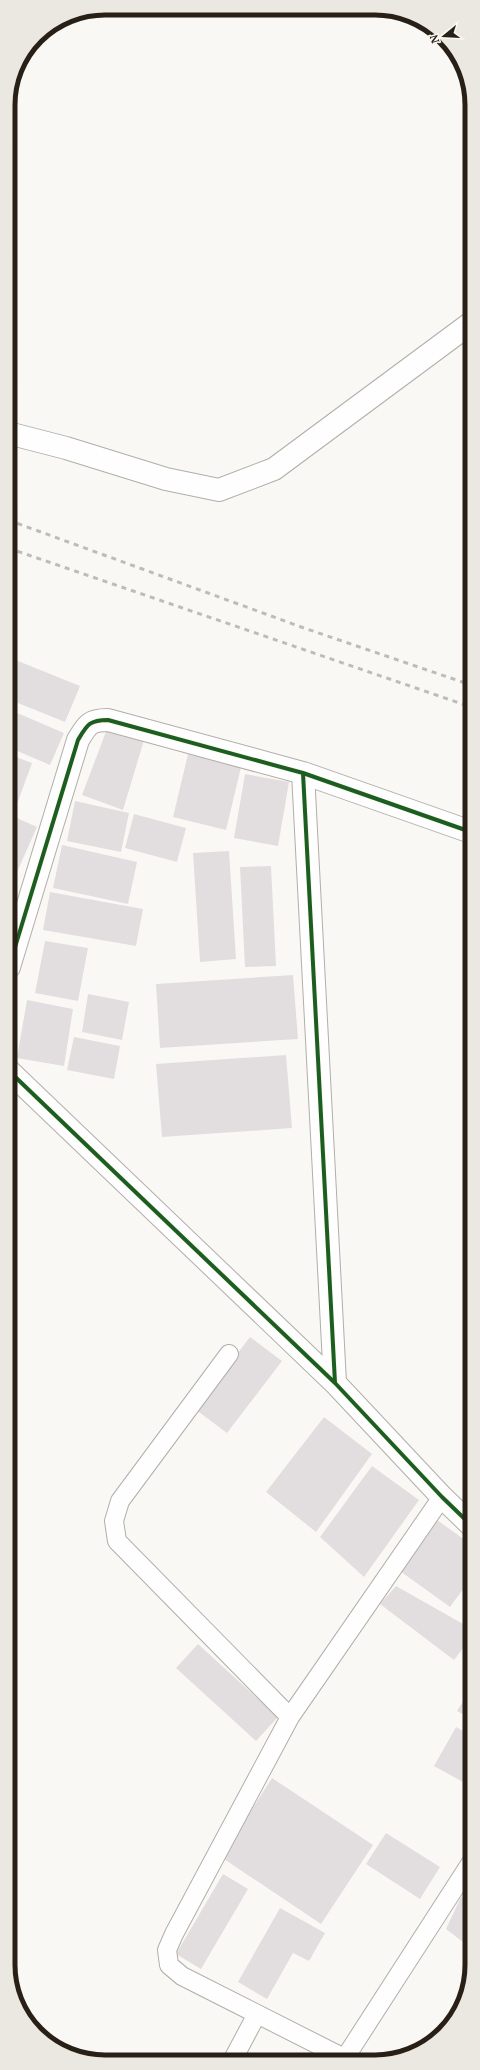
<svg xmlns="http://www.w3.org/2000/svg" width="480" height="2070" font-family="'PT Serif',serif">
<rect width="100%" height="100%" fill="#faf8f5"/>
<!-- building -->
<path fill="#e2dee0" d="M8,657L80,686L65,722L8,699Z
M8,709L64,733L50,765L8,747Z
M107,729L144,740L123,810L82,795Z
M189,750L242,763L226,830L173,817Z
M8,754L32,763L17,804L8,800Z
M245,774L289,782L278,846L234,838Z
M75,801L129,813L121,852L67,841Z
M8,814L37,827L17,872L8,868Z
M134,814L186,828L177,862L125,848Z
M62,845L137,862L128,904L53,888Z
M229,851L236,959L200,962L193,853Z
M271,866L276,966L245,967L240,867Z
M50,892L143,909L136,946L43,930Z
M45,941L88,948L78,1001L35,993Z
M293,975L298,1039L160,1048L156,984Z
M88,994L129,1002L122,1040L82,1032Z
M27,1000L73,1009L64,1066L17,1058Z
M74,1037L120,1046L114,1079L67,1070Z
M286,1055L292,1128L162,1137L156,1064Z
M250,1337L282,1361L227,1433L195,1409Z
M324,1417L372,1454L316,1532L266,1492Z
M372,1466L419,1500L364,1577L320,1537Z
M437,1520L472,1545V1577L450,1607L400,1571Z
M396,1586L472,1629V1637L454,1660L380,1604Z
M198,1644L278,1717L256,1741L176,1668Z
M472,1687V1719L457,1711Z
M456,1727L472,1736V1787L434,1766Z
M272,1778L373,1845L321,1924L221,1857Z
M386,1833L440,1867L420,1899L366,1864Z
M223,1874L248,1889L201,1969L176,1954Z
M461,1897L472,1903V1949L446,1929Z
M280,1908L325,1933L309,1961L293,1953L267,1999L238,1982Z"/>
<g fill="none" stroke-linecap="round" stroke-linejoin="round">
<defs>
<path id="service" d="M229,1354L120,1501L114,1521L117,1541L290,1717
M232,2061L257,2014
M343,2061L472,1861
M350,2061L182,1976L169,1965L167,1950L174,1934L290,1717L442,1497"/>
<path id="minor" d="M8,433L66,448L166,479L219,490L274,469L471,323
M303,773L335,1383
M9,967L78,740C87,725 89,720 108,720L303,773L471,832
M9,1071L335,1383L442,1497L472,1526"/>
</defs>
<!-- service casing -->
<use href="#service" stroke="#b2aea9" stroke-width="20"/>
<!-- minor casing -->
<use href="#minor" stroke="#b2aea9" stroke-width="24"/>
<!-- service -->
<use href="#service" stroke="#fefefe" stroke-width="18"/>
<!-- minor -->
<use href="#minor" stroke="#fefefe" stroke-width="22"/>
<!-- rail -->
<path stroke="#bdbcba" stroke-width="3" stroke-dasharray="5 5" stroke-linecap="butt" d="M8,520L304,628L471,685
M8,548L471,707"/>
<defs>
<path id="cycleway" d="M303,773L335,1383
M9,967L78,740C87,725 89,720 108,720L303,773L471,832
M9,1071L335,1383L442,1497L472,1526"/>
</defs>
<!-- cycleway casing -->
<use href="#cycleway" stroke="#fcf8f3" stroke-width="6"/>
<!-- cycleway -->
<use href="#cycleway" stroke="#1b5e20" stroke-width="4"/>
</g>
<!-- crop -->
<path d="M0 0H480V2070H0ZM105 15H375A90 90 0 0 1 465 105V1965A90 90 0 0 1 375 2055H105A90 90 0 0 1 15 1965V105A90 90 0 0 1 105 15Z" fill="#ebe7e1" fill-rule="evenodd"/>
<path fill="none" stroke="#282017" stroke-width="5" d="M105 15H375A90 90 0 0 1 465 105V1965A90 90 0 0 1 375 2055H105A90 90 0 0 1 15 1965V105A90 90 0 0 1 105 15Z"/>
<!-- north arrow -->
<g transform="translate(444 36) rotate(252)" stroke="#fcf8f3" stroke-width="3" paint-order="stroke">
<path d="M0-3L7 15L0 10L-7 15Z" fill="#282017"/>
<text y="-6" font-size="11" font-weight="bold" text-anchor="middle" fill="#282017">N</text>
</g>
</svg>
